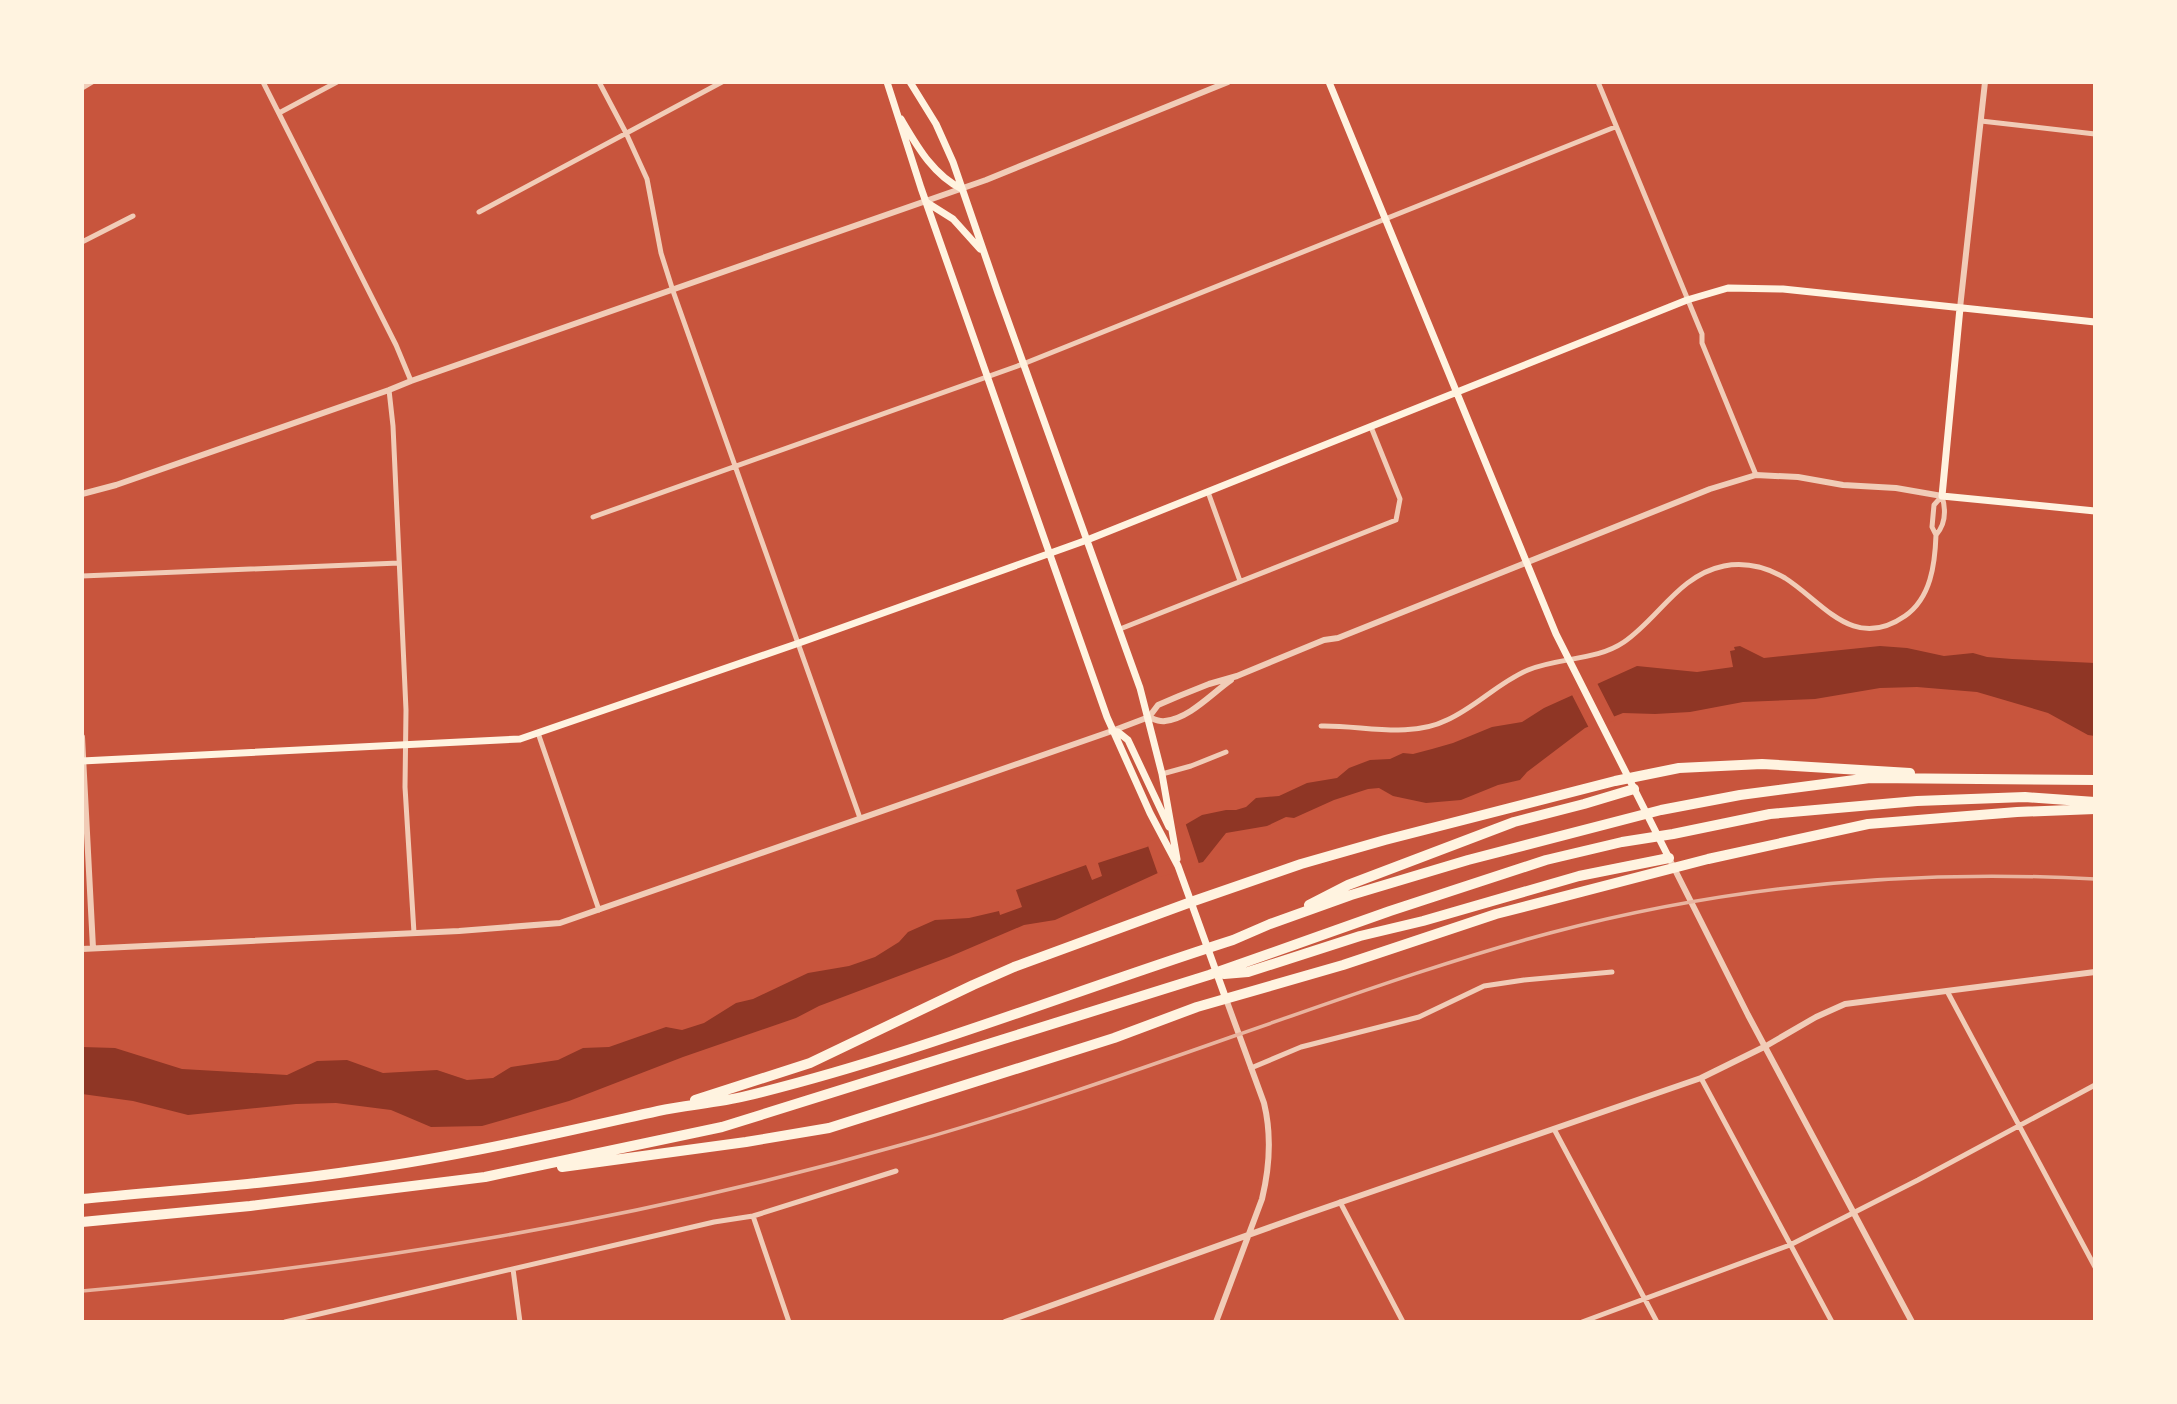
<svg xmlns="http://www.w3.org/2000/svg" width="2177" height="1404" font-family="'Nunito Sans',sans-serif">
<rect width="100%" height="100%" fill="#c8553d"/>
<!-- water -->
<path fill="#8f3625" d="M1740,646L1764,658L1880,646L1907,648L1944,656L1973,653L1987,657L2012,659L2095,663V736L2088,735L2048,713L1977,692L1917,687L1880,688L1815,699L1743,702L1690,712L1655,714L1623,713L1585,728L1527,772L1520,780L1498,785L1461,800L1426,803L1393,796L1379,788L1368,789L1334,800L1294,818L1286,817L1267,826L1226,833L1203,862L1158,873L1055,920L1024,925L949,957L819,1006L796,1018L683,1057L569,1101L482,1126L431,1127L391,1110L336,1103L296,1104L188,1115L133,1101L82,1094V1047L115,1048L182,1069L287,1075L317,1061L347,1060L383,1073L437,1070L467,1080L493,1078L511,1067L558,1060L583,1048L609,1047L666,1027L682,1030L704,1023L736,1003L753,999L808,973L849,966L875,957L899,942L908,932L935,920L969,918L999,911L1000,915L1022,907L1016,890L1086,865L1092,880L1102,876L1098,863L1147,847L1202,815L1226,810H1236L1246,807L1256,798L1279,796L1307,783L1337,778L1349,768L1370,760L1390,759L1403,753L1413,754L1432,749L1453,743L1492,727L1522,722L1544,708L1637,666L1697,672L1733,667L1730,651L1735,650L1734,647Z"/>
<!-- pier -->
<path fill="#c8553d" d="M1596,681L1616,720L1590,730L1571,693Z
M1185,822L1200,867L1159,877L1147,843Z"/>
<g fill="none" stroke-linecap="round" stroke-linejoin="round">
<!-- minor -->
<path stroke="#f1ccb7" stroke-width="5" d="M263,82L396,345L411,381
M599,82L626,133L647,179L661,253L673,291L860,818
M1598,82L1702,334V343L1756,475
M82,88L92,82
M279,113L337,82
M1981,121L2095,134
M479,212L722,82
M82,242L133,216
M389,390L393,426L406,710L405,787L414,933
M1208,492L1240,581
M1942,496C1946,510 1946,524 1936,535L1932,527L1934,505Z
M593,517L1023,364L1615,127
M82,576L399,563
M1120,629L1396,520L1400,499L1371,427
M1321,726C1362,725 1409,739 1447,720C1476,707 1499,682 1528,670C1560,657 1596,661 1624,642C1659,618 1679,575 1724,566C1745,562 1766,567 1785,578C1823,602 1853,652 1905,616C1931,598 1935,564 1936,535
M538,733L599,910
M1162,774L1191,766L1226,752
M1947,991L2095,1267
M1251,1068L1301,1047L1419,1017L1484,986L1524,980L1612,972
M1701,1078L1832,1322
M1554,1129L1657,1322
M1340,1202L1403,1322
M753,1216L789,1322
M513,1269L520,1322
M285,1322L714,1222L753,1216L896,1171
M1582,1322L1790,1245L1918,1180L2095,1085"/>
<!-- tertiary -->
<path stroke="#f1ccb7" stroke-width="6" d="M1960,308L1985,82
M82,494L116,485L389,390L411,381L986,180L1228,82
M1149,717C1154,719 1159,722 1165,721C1190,718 1211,694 1231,680
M82,737L93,948
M1669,858L1748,1015L1912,1322
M82,949L459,931L560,923L1112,731L1149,717L1158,705L1179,696L1209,684L1237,676L1324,640L1338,638L1710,489L1756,475L1798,477L1843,485L1896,488L1942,496
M1005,1322L1304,1215L1701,1078L1766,1046L1816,1017L1845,1004L2095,972
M1216,1322L1262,1199C1270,1166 1272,1136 1264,1103L1226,999"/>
<!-- secondary -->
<path stroke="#fff3e0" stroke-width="7" d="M887,82L921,188L1107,717L1150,813L1178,866L1226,999
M910,82L936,124L953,162L998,293L1140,688L1162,774L1177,859
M1329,82L1556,634L1669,858
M901,119C917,146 933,175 962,189
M926,202L953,219L980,249
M1960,308L1942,496L2095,511
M1112,731L1118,732L1128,740L1169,827
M82,761L520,739L799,643L1087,540L1687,300L1728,288L1783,289L2095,322"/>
<!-- motorway -->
<path stroke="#fff3e0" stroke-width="10" d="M1309,905L1348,885L1514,822L1584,804L1634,789
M1224,974L1248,972L1360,936L1423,921L1579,876L1669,858
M695,1100L810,1063L973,985L1014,967L1191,902L1301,864L1385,840L1615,781L1679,768L1762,764L1910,773
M562,1167L746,1142L829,1128L1114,1038L1197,1007L1343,965L1496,914L1708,859L1868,824L2017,812L2095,809
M82,1199C175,1190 268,1184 360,1170C461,1156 559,1133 658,1111C687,1105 717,1103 746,1096C912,1056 1070,992 1233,940L1270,924L1351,895L1468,860L1661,810L1740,795L1870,778L2095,780
M82,1222L250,1206L485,1177L722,1127L1209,975L1390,911L1546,860L1622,842L1673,834L1770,814L1917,801L2025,797L2095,802"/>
<!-- rail -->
<path stroke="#e9b49f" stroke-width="3.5" d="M82,1291C365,1265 635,1221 908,1143C1018,1112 1126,1074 1234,1036C1338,1000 1442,962 1550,933C1726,886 1912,869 2095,879"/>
</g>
<!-- border -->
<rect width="2177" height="1404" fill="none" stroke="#fff3e0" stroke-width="168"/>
</svg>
